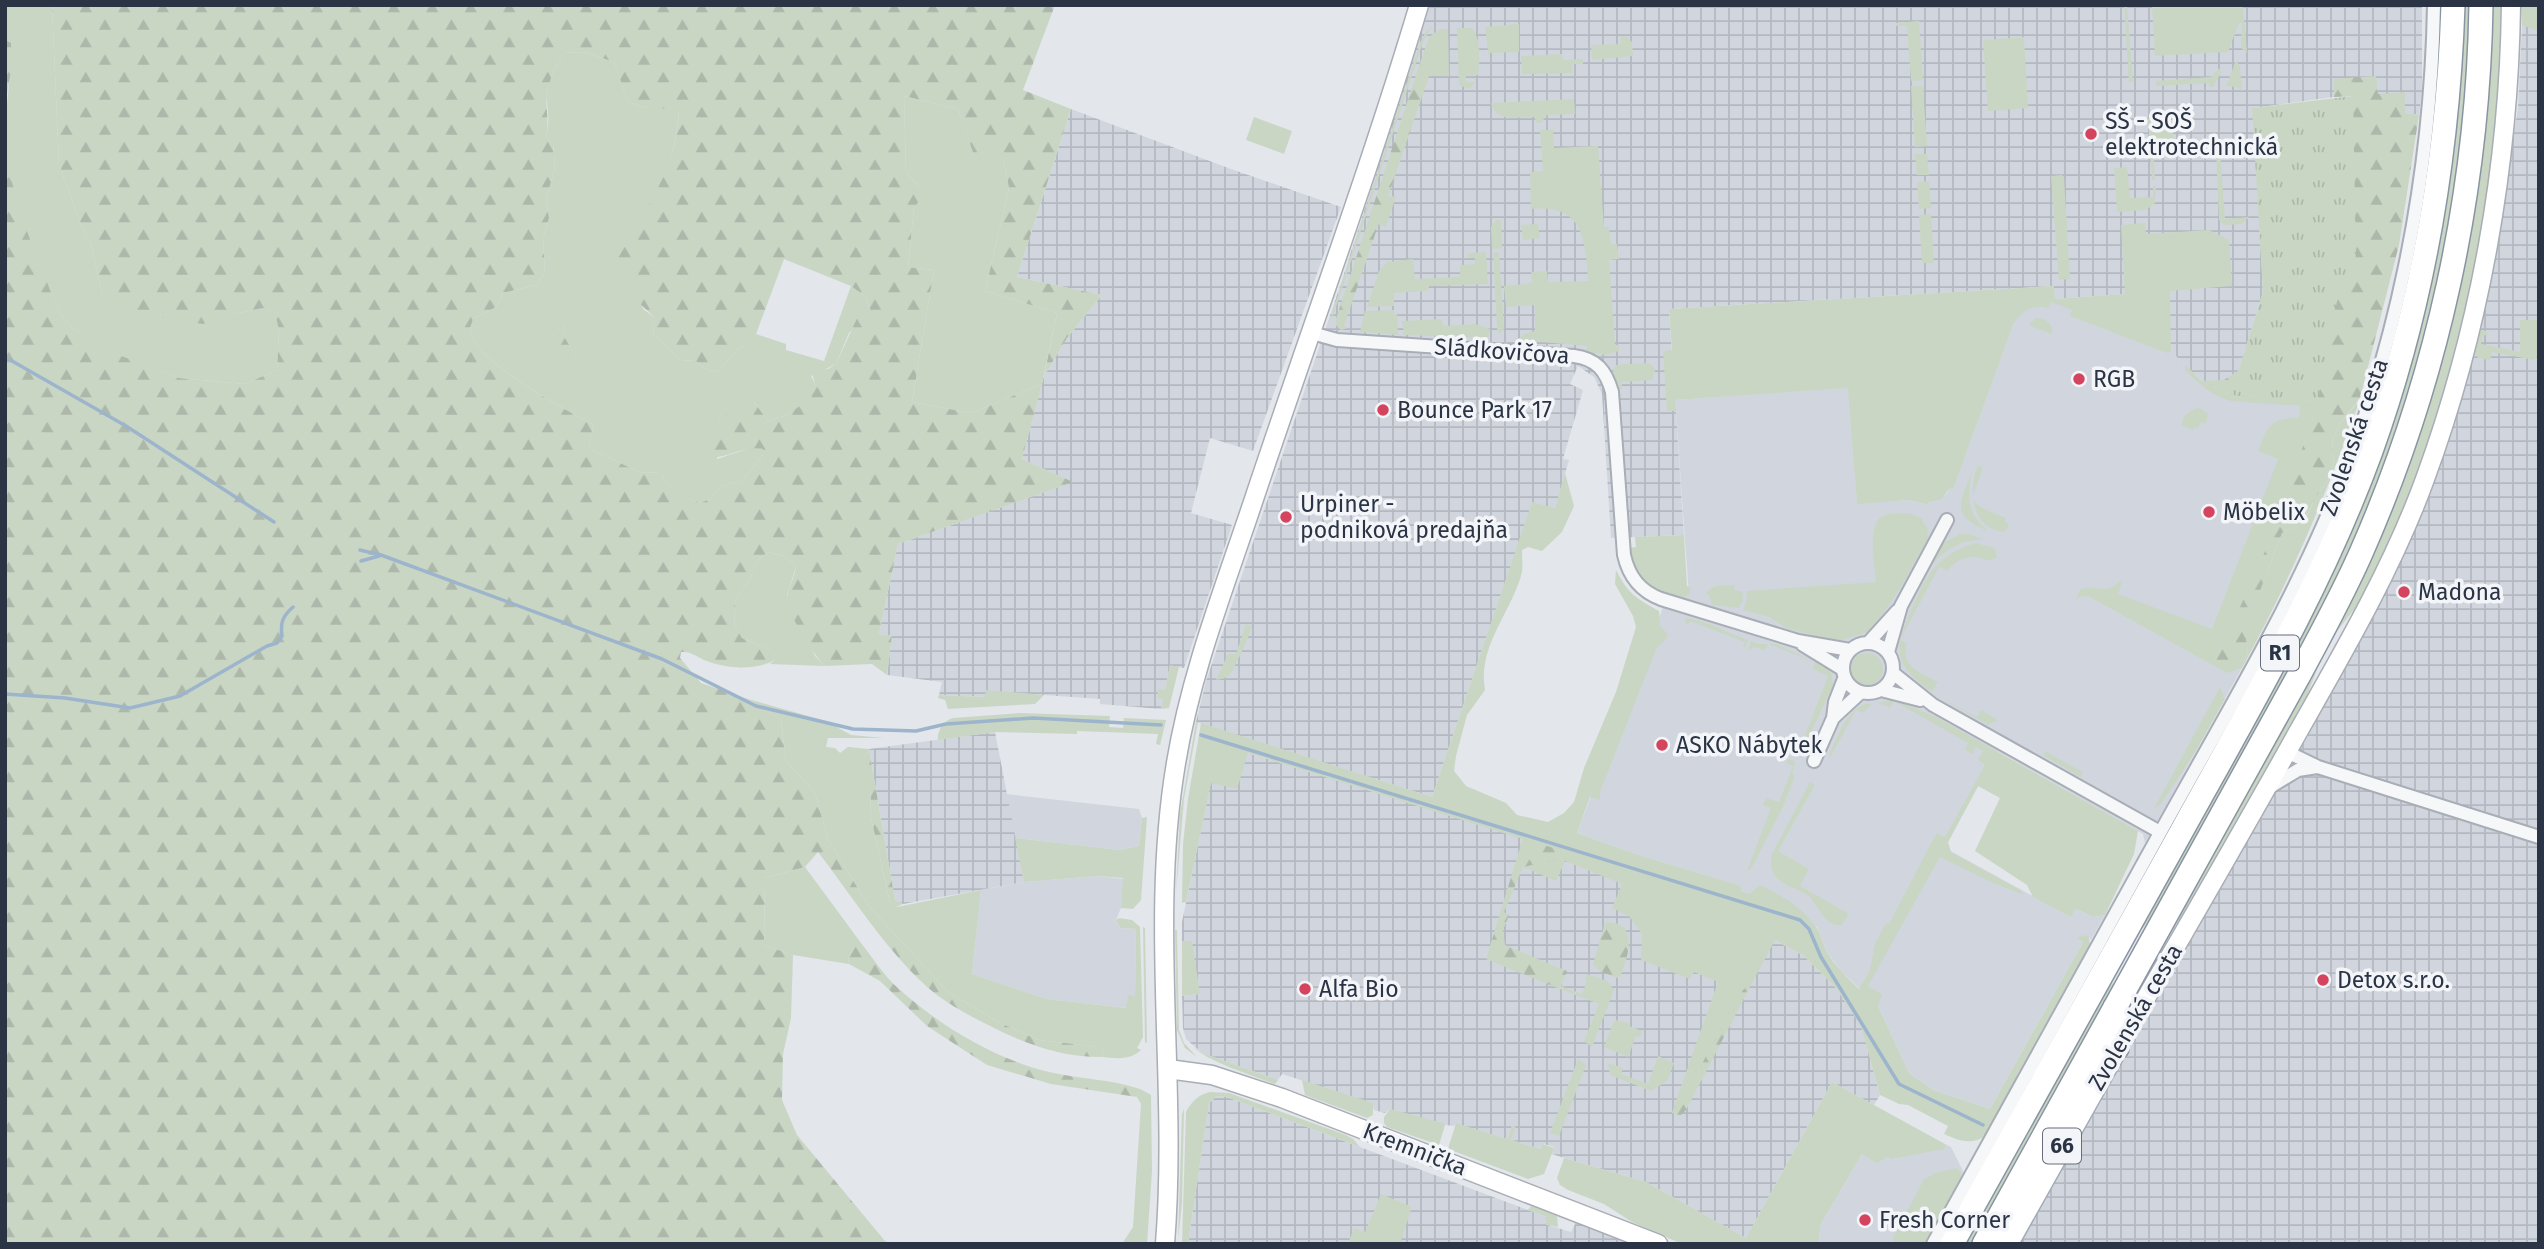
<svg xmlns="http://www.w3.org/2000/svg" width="2544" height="1249" font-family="'Fira Sans',sans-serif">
<defs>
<pattern id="industrial-grid" width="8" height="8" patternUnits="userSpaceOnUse" patternTransform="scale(1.75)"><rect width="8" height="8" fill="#d1d6de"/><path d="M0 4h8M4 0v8" fill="none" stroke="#b4b8c0"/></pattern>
<pattern id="forest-firs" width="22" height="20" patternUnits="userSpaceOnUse" patternTransform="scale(1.75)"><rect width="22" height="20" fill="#c9d6c4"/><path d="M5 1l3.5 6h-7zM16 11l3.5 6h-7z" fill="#adb8aa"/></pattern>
<pattern id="park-tufts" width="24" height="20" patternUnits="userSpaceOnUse" patternTransform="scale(1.75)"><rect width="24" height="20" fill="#c9d6c4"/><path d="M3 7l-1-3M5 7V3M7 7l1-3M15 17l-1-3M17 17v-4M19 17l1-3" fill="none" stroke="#adb8aa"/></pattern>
</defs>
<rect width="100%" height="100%" fill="#e3e6eb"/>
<!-- built -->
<path fill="#d1d6de" d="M2027,288L2171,351L2201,381L2231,395L2318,401L2237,670L2242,668L2145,843L2143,834L1997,751L1945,848L2071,917L2076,909L2093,917L2105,915L2091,940L2089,937L2076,938L2083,942L1990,1109L1933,1090L1909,1073L1878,1006L1841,971L1827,952L1817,927L1741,891L1740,886L1636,854L1577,833L1668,594L1684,600L1685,597L1689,595L1675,400L1849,387L1857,503L1909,500L1928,505L1929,502L1946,495L1950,488H1953Z
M1006,794L1139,809L1142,818L1139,846L1119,850L1015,838Z
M1097,876L1124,879L1121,908L1116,920L1120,928L1136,929L1135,996L1127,1008L1047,999L972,974L981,890L1024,882Z
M1945,1144L1951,1147L1964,1173L1926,1244H1818L1821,1224L1862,1154L1887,1157L1946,1147Z"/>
<!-- industrial -->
<path fill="url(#industrial-grid)" d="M1430,5H2422V91L2419,115L2405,113L2404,93L2334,97L2253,108L2263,292L2231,395L2201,381L2171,351L2126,294L2055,299L2053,286L1669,309L1684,535L1611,538L1602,394L1594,377L1578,366L1570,384L1583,390L1563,459L1569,460L1555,508L1532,503L1432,797L1196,722L1206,681L1340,286Z
M2523,5H2539V1244H2015L2302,740L2416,493L2476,350L2491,279L2518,108Z
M1071,109L1231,169L1341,207L1253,451L1210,438L1191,513L1232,525L1184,668L1170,666L1161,709L1100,704V699L987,691L986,697L939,695L942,682L887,675L892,636L879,634L898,544L1072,482L1022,459L1044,376L1067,338L1102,295L1017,277Z
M995,732L1024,882L903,904L895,900L869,749Z
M1248,753L1523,838L1782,925L1775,940L1804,956L1836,988L1861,1025L1880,1095L1874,1105L1832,1082L1746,1238L1646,1182L1564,1158L1552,1154L1554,1147L1544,1144L1541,1149L1511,1140L1515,1127L1512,1126L1507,1139L1456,1124L1454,1126L1445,1125L1390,1109L1385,1113L1374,1110L1372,1103L1282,1074L1278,1080L1202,1053L1186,1039L1183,1028L1182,996L1200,994L1182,942V922L1211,782Z
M1217,1096L1227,1097L1547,1217L1545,1224L1571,1232L1576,1222L1616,1237L1625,1244H1188L1209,1103Z"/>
<!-- green -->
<path fill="#c9d6c4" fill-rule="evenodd" d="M5,5H52L59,165L78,217L91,245L102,292L235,314L263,308L276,313L279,330L277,370L245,384L179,378L103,350L73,328L59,313C39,261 11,207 6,150C3,114 12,80 11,44L5,40Z
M2124,5H2127L2133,82H2129Z
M2152,5H2243L2247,53L2241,48L2242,23H2239L2228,52L2155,56Z
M2460,5H2474L2454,217L2421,364L2356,545L2164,903L2142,929L2153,898L2378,452Z
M2491,5H2504L2501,77L2491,176L2473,278L2438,416H2436L2427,445L2429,447L2417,480L2393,536L2364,597L2337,631L2318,667L2305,701L2307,703L2128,1014L2178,921L2195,881L2402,478Z
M2521,5H2539V31L2522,25Z
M1919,21L1923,80L1911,81L1907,26H1896V23Z
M1519,24V52L1489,53V59L1485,27Z
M1432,26L1423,42L1331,322L1332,313L1420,43L1426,32Z
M1457,28H1472C1481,38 1480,62 1478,75L1466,76V82H1476L1469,89L1459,85Z
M1440,29H1448L1449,76H1429V65L1425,57L1421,60L1429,37Z
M1620,36L1627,37L1632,42L1633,56L1592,60L1591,45L1621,44Z
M2024,37L2028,108L1988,111L1983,40Z
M584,52L614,62L628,102L647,108H679C677,166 646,218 623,270L637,282L643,309L655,318L653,334L681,360L696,361L705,369L718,372L738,349L752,342L756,334L786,344V350L824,361L851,286L866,297L870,311L849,333L836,364L811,376L815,384L812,398L787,415L768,421L754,402L720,419L717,459L753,447L763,449V455L742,481L721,486L710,499L700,503C682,496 669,491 661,473L639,472L593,450L589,445L593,430L592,424C567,411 471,359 470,329C470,329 473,319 473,319L496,307L503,293L537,285L545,273L543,239L549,218L546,200L555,167L553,144L546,135C550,122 548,114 547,101C546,85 555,66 564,53ZM563,324L565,338L581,365L551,337Z
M1562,54L1563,60L1583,59V64H1572L1573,73L1522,74L1521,56Z
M2236,61L2240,66L2242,91L2236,87L2226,86Z
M2219,68L2221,73L2213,87H2209V83L2156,86V81L2211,77Z
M1923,86L1927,146L1915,147L1911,86Z
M904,96L958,109L975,157L1003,158L1009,188L985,291L1057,313L1042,384L971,413L912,402L934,270L908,267L914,208L920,188L906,172Z
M1574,99L1575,114L1548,115L1545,116L1542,123H1537L1534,117C1518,117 1496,123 1491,103Z
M1254,117L1292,131L1284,154L1246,140Z
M2155,118L2156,123L2172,122L2174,151L2153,152L2155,180H2152L2148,119Z
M1540,130H1553L1554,148L1598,146L1604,227H1609L1611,244H1617L1619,259L1609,260L1615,345H1619V351L1606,355L1586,352L1587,346L1517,340L1524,334L1535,331V305L1506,307L1504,286L1532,283L1531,272L1547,271L1548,282L1588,281C1585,239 1584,204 1531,209L1530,172L1543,171Z
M2216,150H2220L2225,219L2249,217L2242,224L2224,225L2219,220Z
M1915,154H1927L1929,175H1917Z
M2127,167L2130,198L2153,197V186L2156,185L2155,203L2146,210L2117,212L2114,168Z
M2062,175L2064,178L2070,279L2059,280L2051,176Z
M1929,181L1931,208L1919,209L1917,182Z
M1396,196L1386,227L1378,224L1387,197Z
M1931,214L1934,263H1922L1919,215Z
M1496,220H1501L1502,248L1492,249L1491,227Z
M2145,223L2146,234L2209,230L2229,240L2232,286L2170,291L2171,351L2167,353L2070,316L2072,310L2051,302L2048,308C2032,304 2023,310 2014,323L1953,489L1950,488L1942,499L1929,502L1928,505L1909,500L1857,504L1848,388L1675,400L1676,411H1667L1663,351L1672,350L1669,309L2054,286L2055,299L2125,294L2121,225Z
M1538,224L1540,238L1523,240L1521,225Z
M1486,252L1488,284L1429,286L1428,291L1394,293V306L1367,307L1379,271L1387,262L1413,259L1415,279L1460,277V265L1475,264V258H1468V253Z
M1499,252L1504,329L1499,334L1497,328L1493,253Z
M1394,310V314H1397L1398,335L1360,332L1365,311Z
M2036,318C2047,318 2053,324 2052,334L2028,325Z
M1441,319L1444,326L1475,324L1490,329L1488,338L1404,335L1402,321Z
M2520,320H2538V356L2534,360L2492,352L2490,360L2478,358L2474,352L2479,330L2486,331L2488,336L2483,335L2481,344L2520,352Z
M1646,363L1651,364L1655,370L1652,380L1622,382V389H1618L1613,370L1616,365Z
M2185,364L2201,381L2231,395L2318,401L2278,522L2215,663H2236L2244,660L2248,653L2245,630L2282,533L2304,523L2315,498L2328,480L2334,463L2332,441L2339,425L2360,399C2328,492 2289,582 2242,668L2227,673L2088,596L2079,597L2075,601L2081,589C2096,584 2107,596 2120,581L2122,582L2118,594L2212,629L2278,459L2258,451C2268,426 2270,418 2299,418L2300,406L2231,401C2212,396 2199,384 2185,370Z
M2198,407L2208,414L2206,423L2201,422L2198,428L2195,427L2193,430L2181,425L2185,415Z
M1978,465L1983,468C1968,506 1968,502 2006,518L2005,521L2009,526L2004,532C1971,529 1968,490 1978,465Z
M1972,472C1967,496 1967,515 1988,531C1950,515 1959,505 1972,472Z
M1565,473L1574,506L1562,532L1542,551L1528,547L1522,550C1522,557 1523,565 1522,572C1512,612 1477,646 1485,690L1467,715L1456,756L1454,771L1466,786L1506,803L1517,815L1548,822L1564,813L1574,802L1584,768L1616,692L1636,627L1633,616L1615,584L1616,570C1628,594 1636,598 1659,611L1660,626L1668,634L1665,641L1657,647L1600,792V800L1590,797L1577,833L1636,854L1741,886V891L1749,894L1760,885C1781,895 1802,907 1816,927C1821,934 1823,944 1827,952C1835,966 1847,977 1859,989L1870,970L1875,943L1886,923L1889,924L1930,845L1937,833L1945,837L1985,765L1978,760L1983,751L1976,747L1972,754L1965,750L1968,743L1894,701L1890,708L1878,703L1891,700L1898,701L1936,717L2138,831L2134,854L2105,915L2093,917L2076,909L2071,917L2033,897L2027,885L1975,851L2000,798L1978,786L1948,842L1951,852L2020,890L2024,895L1995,884L1940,857L1868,986L1882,994L1878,1006L1909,1073L1933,1090L1990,1109L2083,942L2076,938L2085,935L2089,937L2090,944L2017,1075V1079L1986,1136C1971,1145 1959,1141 1944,1134L1948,1126L1908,1105L1899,1104L1880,1095L1861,1026L1836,988L1804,956L1775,940L1750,987H1746L1738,996L1702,1064L1679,1092L1718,982L1694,972L1690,979L1641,960L1642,934L1629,916L1612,908L1622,884L1565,861L1556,881L1523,867L1556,860L1564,852L1248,753L1237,789L1211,783L1186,902L1182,903L1183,844L1188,799L1201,723L1432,797L1532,502L1555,508Z
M1909,513L1924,519L1922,521L1927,527L1928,538L1899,590L1874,627L1867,632L1842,640H1831L1786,628L1769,617L1743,610L1747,600L1746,591L1876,582C1875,566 1867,527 1881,517C1889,512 1900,514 1909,513Z
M1960,534H1969L1985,540C1960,538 1941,553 1927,571L1941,544Z
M1684,535L1687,586L1691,588L1689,595L1685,597V600C1653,589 1635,583 1629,548L1636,547L1635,537Z
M1976,543L1995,548L1997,557L1989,561C1972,553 1959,557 1947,571L1939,567L1900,640L1907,644C1899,666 1922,673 1938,682L1932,692C1912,678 1894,663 1901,636C1918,594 1928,555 1976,543Z
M768,552L784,556L796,567L787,595L815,656L825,666L770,664L777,658L771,650L742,638L734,624L736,599L748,582L759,559Z
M1734,585L1735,591H1742L1743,600L1739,608L1712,605L1709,595L1706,594C1711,584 1723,585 1734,585Z
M1686,618C1709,621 1727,633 1748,640L1745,647H1743L1745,642L1742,641L1690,621L1688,625L1685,623Z
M1246,624L1252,626C1251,633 1235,667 1231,673C1227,678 1222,679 1216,680L1228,654H1236Z
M1751,641L1760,644H1777L1824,666L1831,672L1833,685L1808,739L1804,738L1828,676L1813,669L1815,662L1768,644L1765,650L1754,647L1748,651Z
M1851 669a16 16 0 1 1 32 0a16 16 0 1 1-32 0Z
M1170,665L1179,667L1169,708L1161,709L1163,699L1157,698L1158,689L1165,690Z
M2220,687L2225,699L2197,749L2161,804L2153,810Z
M986,690L1044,695L1035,704L948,709L945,700L938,698L939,695L985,697Z
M1936,695L1977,717L1981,710L1998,720L1988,725Z
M748,699L826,721L851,735L884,738H828L826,747L835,748L840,753L848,747L869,749L863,761V779L871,793L870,813L890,903L897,907L981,890L972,974L1047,999L1126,1008L1128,995L1135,996L1136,929L1120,928L1116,920L1119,918L1132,920L1140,927L1143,1037L1137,1048L1141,1050C1129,1061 1116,1058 1101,1057L1104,1052L1099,1047L1039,1040L998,1022L947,991L868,905L828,839L815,793L786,761L781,720Z
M1866,704H1872L1863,713L1856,710L1830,758L1829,754C1838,737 1846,710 1866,704Z
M1020,713L1110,716L1109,727L1123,728L1124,718L1166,720L1160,745L1156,744L1158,734L1077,731V734L995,732L938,740C937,731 944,720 953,718Z
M1196,722H1198L1184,799L1176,893L1180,814Z
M2045,751L2083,772L2081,777L2044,756Z
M1789,759L1795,761L1792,774L1795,776L1782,809L1751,869L1747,871L1771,808L1763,805L1766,798L1779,802L1793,766L1786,763Z
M1810,782L1815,785L1778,851L1809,869L1800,886L1849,914L1842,925C1824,927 1820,908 1810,897C1800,889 1785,887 1776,877C1771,872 1771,864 1771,856Z
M1147,817L1141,900L1133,909L1121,908L1123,878L1097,876L1024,882L1015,838L1119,850L1139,846L1142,818Z
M805,867L861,943H855L848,958L849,964L793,955L764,945L765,878Z
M1182,922V941H1192L1200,994L1182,996Z
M1143,927L1145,928L1147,1043L1145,1042Z
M1175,930H1177L1179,1030L1184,1043L1197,1057L1185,1048L1177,1030Z
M1587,974L1607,981L1614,990L1592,1047L1584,1041L1599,1004L1565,991L1566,988L1582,994L1587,981L1585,979Z
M2114,982L2105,1008L1975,1244H1960L2095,1003Z
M1617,1020L1629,1023V1026L1642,1031L1640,1037L1636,1036L1628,1057L1604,1047L1613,1023Z
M1193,1047L1202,1053L1278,1080L1275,1084C1256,1077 1207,1061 1193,1047Z
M1658,1056L1674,1063L1667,1081L1651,1091L1610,1075L1608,1063L1623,1068L1621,1074L1648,1084Z
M1578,1059L1586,1065L1559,1136L1550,1133Z
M1302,1080L1373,1103V1115L1367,1118L1305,1095Z
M1832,1082L1945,1144L1946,1147L1944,1149L1892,1159L1887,1157L1877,1163L1862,1154L1821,1224L1818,1244H1682L1632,1222L1604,1204L1568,1190L1560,1185L1557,1178L1564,1158L1646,1182L1746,1238Z
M1140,1089L1151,1095L1152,1171L1147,1244H1122L1133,1227L1141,1104L1137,1097Z
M1210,1092L1229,1093L1346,1135L1353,1139L1360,1147L1227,1097L1217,1096L1209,1103L1188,1244H1182L1186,1112C1192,1101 1198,1095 1210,1092Z
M1184,1109L1182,1203L1178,1240L1182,1114Z
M1390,1109L1443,1123L1445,1125L1439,1145L1387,1127L1384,1123V1117Z
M1456,1123L1507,1139L1512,1126L1516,1127L1511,1140L1541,1149L1543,1144L1554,1148L1544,1174L1528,1179L1448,1149Z
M1957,1168L1961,1172V1179L1926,1244H1894L1893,1238L1924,1179L1935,1173Z
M1381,1194L1410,1206L1411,1210L1400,1244H1348L1354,1228L1365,1232Z
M1531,1206L1557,1216L1558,1227L1545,1224L1547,1217L1528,1210Z"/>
<!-- forest -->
<path fill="url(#forest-firs)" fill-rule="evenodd" d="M52,5H1055L1023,90L1071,109L1017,277L1102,295L1067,338L1044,376L1057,313L985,291L1009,188L1003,158H975L958,109L904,96L906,172L920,188L921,198L914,208L908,267L934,270L912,402L971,413L1042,384L1022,459L1073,482L898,544L879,634L892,636L887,675L872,664L825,666C813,654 784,611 788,593C790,584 795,576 796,567L784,556L768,552L759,559L748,582L736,599L734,624L742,638L771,650L778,658C759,671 728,669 707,661C698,658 692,651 681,652L680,658L701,683L748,699L781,720L786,761L815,793L828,839L868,905L947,991L998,1022L1039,1040L1100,1047L1104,1052L1101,1057C1063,1057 1028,1045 994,1028C978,1020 962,1012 947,1002C899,971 853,897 818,852L805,867L765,878L764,945L793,955L791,1018L783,1054L782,1100L797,1135L885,1241L891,1244H5V131C7,195 37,254 59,313L73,328L103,349L179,378L245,384L277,370L279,330L275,313L263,308L235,314L203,324L140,314L102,292L91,245L78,217L59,165ZM584,52L614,62L628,102L647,108L679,109C677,172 643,214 611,265L623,270L636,282L634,298L655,318L653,334L681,360L696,361L705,369L718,372L738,349L753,342L784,259L851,286L866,297L870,310L859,314L836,364L828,369L811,370L815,384L811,398L787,415L768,421L754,402L745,401L720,419L717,441L707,448V458C726,459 744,445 763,449V455L742,481L721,486L710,499L700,503C683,496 669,491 661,473L639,472L593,450L589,445L593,430L592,424C567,411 471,359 470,329C470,328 473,320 473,319L496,307L503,293L537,285L545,273L543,239L549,218L546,200L555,167L553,144L546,135C550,120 545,109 547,95C549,80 555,66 564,53Z
M5,40L11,43V71L5,106Z
M1425,57L1429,65V76L1344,326L1348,328L1341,330L1336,325V319L1421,60Z
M2376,76L2378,94L2405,92V113L2419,115L2399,245L2360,398L2339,425L2332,441L2334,463L2328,480L2315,498L2303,524L2282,533L2245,630L2248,653L2244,660L2236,663L2230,670L2215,663L2278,522L2318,401L2231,395L2201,381L2224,380L2239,370L2251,331L2353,96L2334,97L2333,79Z
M563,323L565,338L588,376C573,368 556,353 551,337Z
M869,749L895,900L903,904L896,907L890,903L870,813L871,793L863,780V761Z
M1523,838L1565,852L1556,860L1523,867L1504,912L1509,915L1503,930L1505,945L1567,971L1561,986L1566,988L1565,991L1486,959Z
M1607,922C1641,923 1627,959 1620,977L1617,978L1600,971L1593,965L1604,926Z
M855,942L861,943C873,958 884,976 899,989C940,1026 995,1059 1049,1072C1079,1079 1110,1079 1140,1089L1137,1097L1051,1084L987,1065L927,1026L880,981L849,964L848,958Z
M1746,987H1750L1686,1110L1680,1116L1672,1113L1679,1092L1702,1064L1738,996Z"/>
<!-- park -->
<path fill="url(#park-tufts)" d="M2353,96L2356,256L2341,280L2318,401L2231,395L2263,292L2252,108Z"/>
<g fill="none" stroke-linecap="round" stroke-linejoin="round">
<!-- stream -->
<path stroke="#9db5cc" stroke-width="3.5" d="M5,357L126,426L274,522
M360,550L381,555L662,659L756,706L853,729L916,731L946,724L1033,718L1161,725
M361,561L379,556
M5,694L65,698L130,708L180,696L267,646L277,643L282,636C280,622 283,616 293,607
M1201,735L1800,920L1809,929L1821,957L1899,1084L1983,1125"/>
<defs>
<path id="minor" d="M1312,333L1337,340L1574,356C1597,359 1606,371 1612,392L1624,555C1629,577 1640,591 1661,599L1798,641L1850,650
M1843 668a25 25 0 1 1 50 0a25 25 0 1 1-50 0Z
M1868,643L1897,611
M1803,645L1842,669
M1888,652L1901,606L1947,520
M1893,673L1933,705L2160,832
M1881,690L1920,700
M1833,718L1860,693
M2287,752L2318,767L2539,837
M1814,761L1833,718L1835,702L1844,679
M2270,787L2298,770L2317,767
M1933,1244C2008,1107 2084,970 2160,833C2217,730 2278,629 2325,521C2395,359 2431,181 2434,5"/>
<path id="secondary" d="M2117,1048C2178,943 2239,838 2298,732C2344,651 2393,567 2425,479C2480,329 2509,165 2511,5
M1168,1069L1212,1075L1282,1098L1658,1244
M1165,1244C1178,1083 1149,923 1176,763C1191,672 1225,586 1254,499C1309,334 1369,172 1419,5"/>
<path id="primary" d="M2007,1244L2117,1048"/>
<path id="motorway" d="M2115,1007L2117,1048
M1952,1244C2028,1107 2104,970 2180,834C2249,709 2322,586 2371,451C2422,309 2448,156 2453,5
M1984,1244L2298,677C2320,636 2342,596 2361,553C2437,381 2478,193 2481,5"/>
</defs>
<!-- minor casing -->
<use href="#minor" stroke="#a8adb6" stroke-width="16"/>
<!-- secondary casing -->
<use href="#secondary" stroke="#a8adb6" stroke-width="21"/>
<!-- primary casing -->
<use href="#primary" stroke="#a2abb8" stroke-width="24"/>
<!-- motorway casing -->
<use href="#motorway" stroke="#8994a3" stroke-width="26"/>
<!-- minor -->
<use href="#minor" stroke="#f6f7f9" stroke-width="12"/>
<!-- secondary -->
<use href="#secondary" stroke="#fff" stroke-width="18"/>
<!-- primary -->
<use href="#primary" stroke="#fff" stroke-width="21"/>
<!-- motorway -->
<use href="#motorway" stroke="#fff" stroke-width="23"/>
</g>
<!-- markers -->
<g fill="#d4445e" stroke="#f3f5f9" stroke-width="2.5">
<circle cx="2091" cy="134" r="7"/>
<circle cx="2079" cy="379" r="7"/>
<circle cx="1383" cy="410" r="7"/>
<circle cx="2209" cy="512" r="7"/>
<circle cx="1286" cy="517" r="7"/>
<circle cx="2404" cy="592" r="7"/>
<circle cx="1662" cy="745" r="7"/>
<circle cx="2323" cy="980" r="7"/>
<circle cx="1305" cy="989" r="7"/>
<circle cx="1865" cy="1220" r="7"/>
</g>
<g text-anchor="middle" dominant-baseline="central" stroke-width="7" stroke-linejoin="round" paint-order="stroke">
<!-- shield labels -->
<g fill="#f3f5f9" stroke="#666e7b" stroke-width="2">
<rect x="2261" y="635.5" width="38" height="35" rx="5"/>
<rect x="2043" y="1128.5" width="38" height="35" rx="5"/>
</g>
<g font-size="21" font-weight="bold" fill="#2a3445">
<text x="2280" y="653">R1</text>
<text x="2062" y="1146">66</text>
</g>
<!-- poi labels -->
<g font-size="23" fill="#2a3445" stroke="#f3f5f9" text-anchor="start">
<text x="2105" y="121">SŠ - SOŠ<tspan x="2105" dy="26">elektrotechnická</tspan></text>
<text x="2093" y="379">RGB</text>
<text x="1397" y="410">Bounce Park 17</text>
<text x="1300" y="504">Urpiner -<tspan x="1300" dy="26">podniková predajňa</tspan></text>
<text x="2223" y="512">Möbelix</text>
<text x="2418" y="592">Madona</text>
<text x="1676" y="745">ASKO Nábytek</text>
<text x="2337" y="980">Detox s.r.o.</text>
<text x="1319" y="989">Alfa Bio</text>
<text x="1879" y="1220">Fresh Corner</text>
</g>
<!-- street labels -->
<g font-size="23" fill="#2a3445" stroke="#f3f5f9">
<text transform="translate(1502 351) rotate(4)">Sládkovičova</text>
<text transform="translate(2354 437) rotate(-71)">Zvolenská cesta</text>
<text transform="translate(2135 1017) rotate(-60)">Zvolenská cesta</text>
<text transform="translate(1415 1149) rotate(21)">Kremnička</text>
</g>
</g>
<!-- border -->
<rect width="2544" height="1249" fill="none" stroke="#2a3445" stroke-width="14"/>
</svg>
